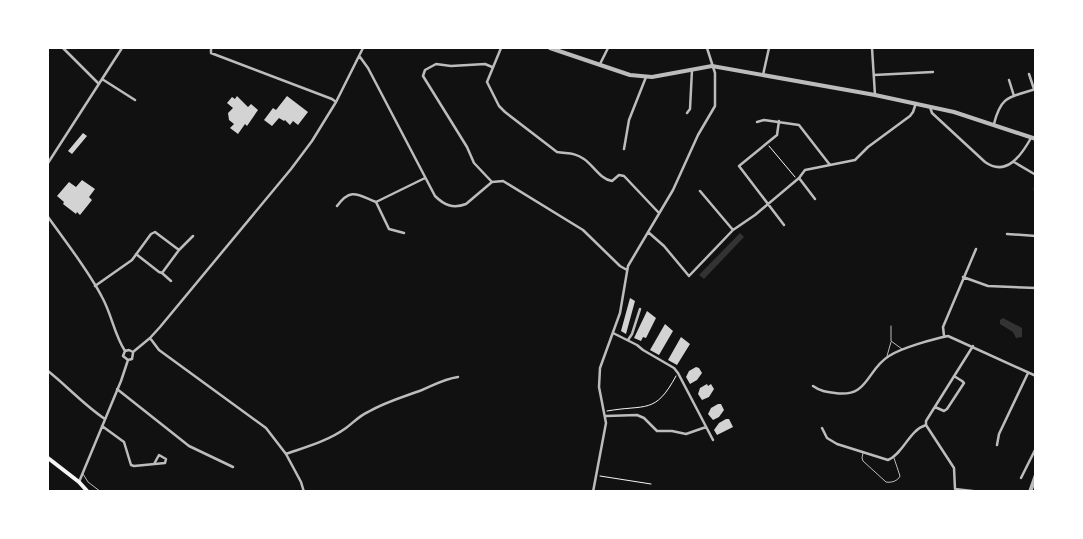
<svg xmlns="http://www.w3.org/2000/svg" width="1083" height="539" font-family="'Noto Sans',sans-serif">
<rect width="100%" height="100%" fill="#111"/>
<!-- water -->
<path fill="#333" d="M740,233L744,237L704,279L699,275Z
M1003,318L1022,328V337L1016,338L1013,332L1000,324V320Z"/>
<!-- building -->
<path fill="#d3d3d3" d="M237,96L248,107L251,104L258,110L247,126L245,124L238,134L230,128L234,124L229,120L228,113L233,108L227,103L232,97L235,99Z
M287,96L308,112L298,125L293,121L290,125L285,120L284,121L279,118L272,126L264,120L273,108L276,110Z
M83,133L87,136L72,154L68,151Z
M82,180L95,189L89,197L92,200L80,215L77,212L76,214L63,204L64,202L57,196L69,182L76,187Z
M630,298L635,301L626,334L621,331Z
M647,311L656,318L646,338L643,337L641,341L634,338Z
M665,324L673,331L659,355L650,350Z
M681,337L690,344L677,365L668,360Z
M696,367L699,368L702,373L697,380L690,384L686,377L689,371Z
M707,384L708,386L711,384L714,389L709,397L702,400L698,394L700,388Z
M718,404H721L724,410L719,417L713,420L708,414L711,408Z
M726,419H729L733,427L717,435L714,430L719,423Z"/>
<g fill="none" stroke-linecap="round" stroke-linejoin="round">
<!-- path -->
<path stroke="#f5f5f5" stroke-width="1" d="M769,146L795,177
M607,411C646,404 655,415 676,376
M600,476L651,484"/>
<!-- service -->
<path stroke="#bcbcbc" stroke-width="1" d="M891,326V341L902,349
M887,356L891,342
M863,453L862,458L863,461L886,482C891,483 898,481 900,476L894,458
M83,474L88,482L101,492"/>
<!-- minor -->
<path stroke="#bcbcbc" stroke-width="2.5" d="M63,48L99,84
M211,48V53L332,99L336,102
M501,48L487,82L499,106L505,112L557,152C567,154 574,152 584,159C593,165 600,179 612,181L619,175L624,176L659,213
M872,48L875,95
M360,57L368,68L435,196C444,205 453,209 466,204L492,182L503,181L583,230L620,266L627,270
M600,64L608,48
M492,67L485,64L451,66L436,64L425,70L423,76L467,147L474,163L492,182
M1029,74L1034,89
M763,75L769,48
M874,75L933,72
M102,79L135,100
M1009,80L1014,96
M930,107L932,113L985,162C1006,177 1021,156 1031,138
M687,113L690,109L692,70
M779,121L777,135L739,166L784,225
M757,122L764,120L799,125L830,165
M994,124C1001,95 1010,97 1036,89
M624,149L629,120L646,77
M1014,162L1036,175
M48,163L122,48
M799,178L815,199
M1035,189L1036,185
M376,202L389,229L404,233
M337,206C351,187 358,195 376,202L425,178
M48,217C66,242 88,270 102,297C112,315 114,334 125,351
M733,230L755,215L799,178L805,170L855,160L868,147L910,116L913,112L916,103
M648,232L664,246L689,276L733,230L700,191
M1007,234L1036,236
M179,250L193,236
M162,273L171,281
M963,277L988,286L1036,288
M95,286L132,260L151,234L155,232L179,250L162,273L159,272L136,254
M613,333L637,345L643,350L674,368L678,373L713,440
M944,336L943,327L976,249
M150,338L159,350L266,428L286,454L301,482L304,492
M628,340L632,334L640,309
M973,346L926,421V425L954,468L955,489L981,492
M125,351L123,356L128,360
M125,351L129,350L133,352
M133,352L150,338L160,327L291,169L312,141L336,102L363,48
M128,360L132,359L133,353
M48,371C67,386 84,405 105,419
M813,386C820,391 826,392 835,393C869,398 866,370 889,356C901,348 933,339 948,336L1036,376
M117,389L189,446L233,467
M935,407L944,411L947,409L964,383L962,381L954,376
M606,416L637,415L644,418L657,431H672L686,434L706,427
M102,426L124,442L131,465L134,466L165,463L166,459L159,455L154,464
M822,428L827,438L837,444L888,460C904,453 909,430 926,425
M997,445L999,434L1028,373
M286,454C306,447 328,441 346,428C353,423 359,416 368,412C385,402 403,397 422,390C434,385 444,379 458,377
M1021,478L1036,448
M79,482L121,381L128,360
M593,492L606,423L599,387L600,368L620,313L628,266L673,190L698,135L715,106V73L707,48"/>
<!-- tertiary -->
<path stroke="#bcbcbc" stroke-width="4" d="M550,48L630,75L652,77L712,66L875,95L954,112L1036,139
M1030,492L1036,475"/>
<!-- secondary -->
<path stroke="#f5f5f5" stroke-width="4" d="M48,458L79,482L88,492"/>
</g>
<!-- border -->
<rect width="1083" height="539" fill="none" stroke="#ffffff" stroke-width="98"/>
</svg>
